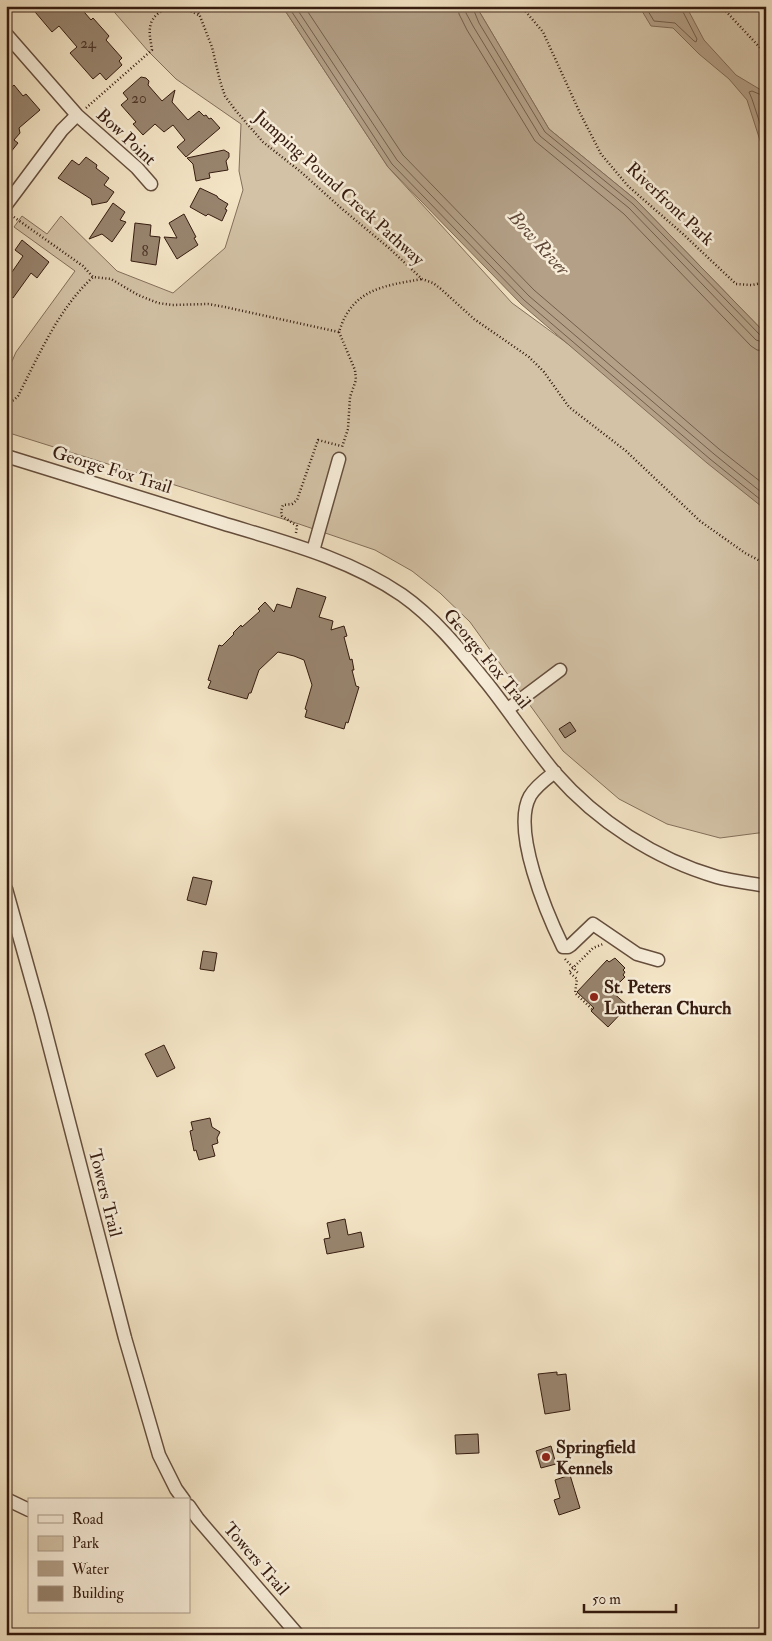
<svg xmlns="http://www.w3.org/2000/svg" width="772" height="1641" font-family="'IM FELL Double Pica',serif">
<rect width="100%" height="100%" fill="#f3e4c5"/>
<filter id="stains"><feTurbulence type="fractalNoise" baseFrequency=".004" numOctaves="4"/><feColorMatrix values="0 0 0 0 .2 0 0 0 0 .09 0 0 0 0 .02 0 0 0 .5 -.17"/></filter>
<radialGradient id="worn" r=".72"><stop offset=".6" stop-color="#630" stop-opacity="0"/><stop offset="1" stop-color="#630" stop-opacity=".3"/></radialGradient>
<!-- green -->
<path fill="#d3c2a6" stroke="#846f5b" d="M109,6H282L388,167L512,303L668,417L766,504V832L720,838L667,824L619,799L563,751L470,622L440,593L412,571L375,550L299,524L6,432V375L16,352L75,271L14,227L22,216L47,234L61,216L117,271L173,293L225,248L243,190L239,171L241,124L176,79L148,51Z
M476,6H766V334L636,200L549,129Z"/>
<!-- water -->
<path fill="#b3a087" stroke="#816b57" d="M282,6H476L549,129L636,200L766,334V510L707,463L521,304L388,167Z
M639,6H686L704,40L736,75L766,93V159L747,100L729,79L699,54L673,28L651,26Z"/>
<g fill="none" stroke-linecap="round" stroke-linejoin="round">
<!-- shore -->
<path stroke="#745e4c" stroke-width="1" d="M288,6L392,164L524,300L710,459L766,504
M295,6L397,160L529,296L714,454L766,496
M304,6L403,155L534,290L719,449L766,486
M458,6L459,14L467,30L535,141L624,214L751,346L757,350L766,351
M465,6L466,13L473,26L540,136L629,208L756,340L766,343
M472,6L479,23L545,132L633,204L760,335L766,337
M645,6L654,21L675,23L694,41L696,42L697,39L682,10V6
M766,97L752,91L749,92L752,99L766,142"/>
</g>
<!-- building -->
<path fill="#98846e" stroke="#361c10" d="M30,6H79L91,20L93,18L109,36L106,40L122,58L119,61L122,65L106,80L100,73L93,79L70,53L77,47L59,26L52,32Z
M141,77L146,78L149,81L148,85L162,101L175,90L172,102L188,120L199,111L204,116L206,115L209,119L211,118L220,128L186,157L177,147L185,140L173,125L164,132L155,124L143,135L133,124L136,122L121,105L128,99L123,93Z
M14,85L23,96L26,94L40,110L19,128L20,133L14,140L18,143L6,158V92Z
M224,150L229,153V157L226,161L228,170L209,173L210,178L196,181L193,164L187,158Z
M86,157L97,165L96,168L109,178L104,185L114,192L107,202L92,205L91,199L58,178L72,160L79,165Z
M200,188L217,196L218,198L228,204L225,209L227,210L222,221L208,214L206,216L190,207Z
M113,203L125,212L120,220L126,222L112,242L102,234L89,239Z
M184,214L196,237L194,238L198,245L177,259L164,237L177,238L169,223Z
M135,223L151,225L150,236L160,237L156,265L131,261Z
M22,240L49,262L37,278L31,273L13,298L6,293V268L12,272L23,256L15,250Z
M297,588L326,597L319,617L333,621L331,630L344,626L347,636L344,637L350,660L352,659L354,670H352L356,686L359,687L348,723L346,722L344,729L305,717L307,710L305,709L312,685L304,660L294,656L278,652L259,670L251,693H249L247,699L208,688L211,681L208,680L219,645L222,646L234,634L233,633L241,625L242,627L260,611L258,609L265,602L274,612L277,604L291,608Z
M570,722L576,731L565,738L559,729Z
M193,877L212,881L206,905L187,900Z
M203,951L217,953L214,971L200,969Z
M615,958L625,968L623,970L625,972L623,975L625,977L611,991L628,1006L608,1027L591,1011L594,1008L577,992L607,960L609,962Z
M164,1045L175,1068L157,1077L145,1054Z
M210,1118L212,1127L220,1132L217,1138L218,1143L212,1145L215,1156L199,1160L196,1150L194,1151L190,1131L193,1130L191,1122Z
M345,1219L348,1235L361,1232L364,1247L327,1254L324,1239L330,1238L327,1223Z
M557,1372V1375L566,1374L570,1410L545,1414L538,1374Z
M478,1434L479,1453L456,1454L455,1435Z
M551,1446L556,1464L541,1468L536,1451Z
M570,1475L580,1508L559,1515L554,1500L560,1498L555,1480Z"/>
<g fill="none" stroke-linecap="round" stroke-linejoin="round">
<defs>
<path id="minor" d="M6,34L77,115L137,168L151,184
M6,205L62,130L77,115
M6,456C78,478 150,501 222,523C284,542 348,558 402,595C436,619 461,651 487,683C510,712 531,744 555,773C597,821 655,859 717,877C732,881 750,883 766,886
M313,551L339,459
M508,709L560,670
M555,772C546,779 536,786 530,796C511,830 547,914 563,947H568L571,945L593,924L637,954L658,960
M6,889L41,1014L125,1338L159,1455L176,1489L184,1500
M6,1499L29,1510
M189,1506L198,1519L298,1635"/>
</defs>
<!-- minor casing -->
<use href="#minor" stroke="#654e3d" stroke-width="15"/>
<!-- path -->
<path stroke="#361c10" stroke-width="2.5" stroke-dasharray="1 2.5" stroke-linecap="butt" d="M196,6L212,47L220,81L225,96L236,111L263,142L301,172L341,208L389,248L422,279L433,283L441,289L474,319L529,357L544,372L569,407L626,451L700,521L745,553L766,564
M521,6L543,32L580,113L601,154L628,186L683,234L736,284L752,285L766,282
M721,6L766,54
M86,108L152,50C151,41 148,33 151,23C159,3 187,7 200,16
M11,215L83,266L93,277L111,279L138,295L158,303L172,305L208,304L225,307L339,332C352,289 383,286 422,279
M339,332L355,370L356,380L350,397L348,429L342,447
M6,403L14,400L18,396C39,355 59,308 93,277
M296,533L297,526L282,516L281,511L283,505L292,504L297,500L318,440L341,446
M565,959L578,973
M592,1009L575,993L577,979L569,972L593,948L603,944"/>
<!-- minor -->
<use href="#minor" stroke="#f7edd9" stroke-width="12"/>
</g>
<!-- markers -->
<g fill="#8f2418" stroke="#f7edd9" stroke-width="2">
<circle cx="594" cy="997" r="5"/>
<circle cx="546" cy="1457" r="5"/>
</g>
<g text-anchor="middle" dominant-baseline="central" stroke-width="5" stroke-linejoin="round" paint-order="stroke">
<!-- number labels -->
<g font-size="15" fill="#4e3628">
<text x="88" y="43">24</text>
<text x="139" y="98">20</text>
<text x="145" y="251">8</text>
</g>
<!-- street labels -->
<g font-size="18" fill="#361c10" stroke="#f7edd9">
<text transform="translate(126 137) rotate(43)">Bow Point</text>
<text transform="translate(339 188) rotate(42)">Jumping Pound Creek Pathway</text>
<text transform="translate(670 204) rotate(43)">Riverfront Park</text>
<text transform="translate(112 470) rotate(17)">George Fox Trail</text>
<text transform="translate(487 659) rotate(50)">George Fox Trail</text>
<text transform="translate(105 1193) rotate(76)">Towers Trail</text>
<text transform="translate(256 1559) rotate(49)">Towers Trail</text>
</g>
<!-- poi labels -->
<g font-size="18" font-weight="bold" fill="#361c10" stroke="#f7edd9" text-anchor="start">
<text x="604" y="987">St. Peters<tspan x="604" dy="21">Lutheran Church</tspan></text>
<text x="556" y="1447">Springfield<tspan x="556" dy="21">Kennels</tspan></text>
</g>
<!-- water labels -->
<g font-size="19" font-style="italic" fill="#624a3a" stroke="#f7edd9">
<text transform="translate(539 243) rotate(48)">Bow River</text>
</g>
</g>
<!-- margin -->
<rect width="772" height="1641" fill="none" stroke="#f3e4c5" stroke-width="25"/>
<rect x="8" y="8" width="757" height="1626" fill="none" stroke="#361c10" stroke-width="2.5"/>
<rect x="12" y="12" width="747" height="1616" fill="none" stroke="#361c10"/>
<!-- legend -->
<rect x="28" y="1498" width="162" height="115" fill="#f7edd9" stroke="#aa9989"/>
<rect x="38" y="1515" width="25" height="8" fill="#f7edd9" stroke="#aa9989"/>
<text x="72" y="1524" font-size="15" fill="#361c10">Road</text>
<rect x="38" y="1536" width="25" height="15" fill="#d3c2a6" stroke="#aa9989"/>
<text x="72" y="1548" font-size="15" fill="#361c10">Park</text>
<rect x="38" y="1561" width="25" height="15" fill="#b3a087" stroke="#aa9989"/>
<text x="72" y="1574" font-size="15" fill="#361c10">Water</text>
<rect x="38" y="1586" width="25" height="15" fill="#98846e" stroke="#aa9989"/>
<text x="72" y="1598" font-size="15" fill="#361c10">Building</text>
<!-- scale -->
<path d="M584 1604v8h92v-8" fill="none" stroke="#361c10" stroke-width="2.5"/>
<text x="592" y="1604" font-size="15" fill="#361c10" stroke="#f7edd9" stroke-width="4" paint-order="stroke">50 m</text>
<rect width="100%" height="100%" filter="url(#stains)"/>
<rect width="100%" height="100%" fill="url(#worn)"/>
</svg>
